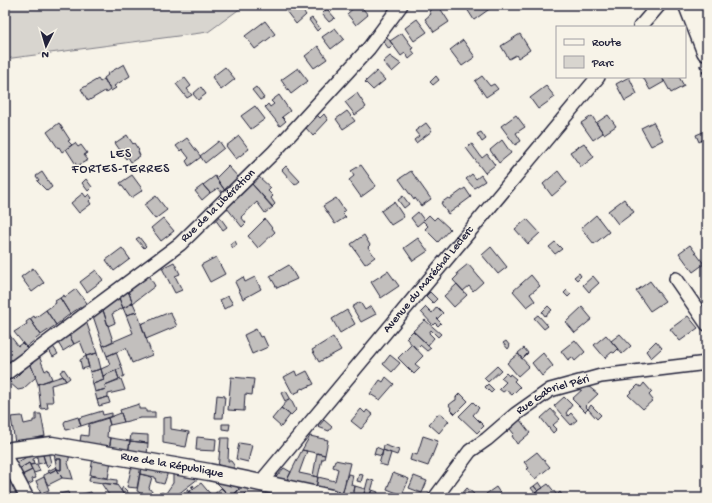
<svg xmlns="http://www.w3.org/2000/svg" width="712" height="503" font-family="'Gochi Hand',sans-serif">
<rect width="100%" height="100%" fill="#f7f3e8"/>
<filter id="ink" filterUnits="userSpaceOnUse"><feTurbulence type="fractalNoise" baseFrequency=".025" numOctaves="2"/><feDisplacementMap in="SourceGraphic" scale="8" xChannelSelector="R" yChannelSelector="G"/><feConvolveMatrix kernelMatrix="1 2 1 2 8 2 1 2 1" color-interpolation-filters="sRGB"/></filter>
<g filter="url(#ink)">
<!-- green -->
<path fill="#d8d5cf" stroke="#7d7c85" d="M5,5H245L208,32L5,59Z"/>
<!-- building -->
<path fill="#c2bfbd" stroke="#22223b" d="M294,5H299L306,15L296,24L286,11Z
M357,5H360L368,15L356,25L347,14Z
M438,5L449,22L434,32L425,19L431,14L429,11Z
M472,5H495L474,20L467,9Z
M518,5H526L527,6L521,10Z
M327,9L335,18L329,22L322,14Z
M312,18L320,28L317,31L309,20Z
M417,19L427,32L414,41L405,28Z
M265,21L275,34L255,49L245,36Z
M335,28L344,39L331,49L322,37Z
M402,33L413,48L411,49L415,54L409,59L405,53L401,56L390,41Z
M520,34L530,50L518,58L516,55L509,59L501,46Z
M387,37L393,45L389,49L383,41Z
M463,40L475,57L462,66L450,50Z
M318,46L327,59L314,68L305,56Z
M390,56L401,64L392,72L383,62Z
M124,64L130,76L114,86L116,88L111,91L104,78L108,75L107,74Z
M225,67L235,79L221,90L212,77Z
M298,68L308,81L291,94L281,80Z
M377,71L385,80L373,90L365,82Z
M436,76L439,80L433,85L430,82Z
M482,76L490,86L494,84L498,89L486,97L475,81Z
M629,77L637,94L625,101L616,84Z
M643,77H662L664,82L650,90Z
M662,77H679L684,86L671,93Z
M185,78L191,86L187,89L192,95L187,98L176,84Z
M98,79L100,82L104,79L110,90L106,93L105,91L88,101L81,89Z
M546,86L555,97L538,109L530,98Z
M201,87L206,94L198,100L193,94Z
M256,87L264,98L260,100L252,90Z
M357,93L366,107L355,115L345,102Z
M279,95L290,111L282,117L286,121L280,126L265,107L268,104L270,107L274,104L271,101Z
M255,106L265,119L251,129L241,116Z
M347,111L355,121L343,129L336,119Z
M324,114L328,120L313,136L306,128L317,115L320,118Z
M516,115L525,127L516,133L521,141L515,145L501,126Z
M608,115L616,126L604,134L596,123Z
M592,116L603,133L593,140L581,123Z
M653,122L663,140L651,146L641,128Z
M59,123L70,140L68,141L72,145L62,152L59,147L58,148L47,132Z
M426,123L432,131L416,143L414,140L419,136L415,131Z
M481,132L486,139L482,142L477,134Z
M703,132L706,138L699,142L696,135Z
M127,135L133,144L134,143L138,149L139,150L138,151L140,156L131,162L128,157L126,159L115,143Z
M239,136L249,149L236,159L226,146Z
M187,138L201,157L189,166L186,161L189,158L182,149L180,151L176,146Z
M502,140L511,153L499,163L490,150Z
M219,141L224,148L205,163L200,156Z
M75,143L78,147L81,145L87,153L84,155L88,160L77,166L66,149Z
M584,143L594,157L581,167L570,152Z
M472,144L482,158L487,154L495,165L485,173L466,148Z
M361,165L376,186L361,197L349,180L354,176L351,171Z
M228,166L240,179L226,192L216,178Z
M286,166L300,181L295,185L282,170Z
M411,171L431,199L421,206L415,198L414,200L399,179Z
M558,171L567,183L552,196L543,184Z
M42,172L52,187L47,191L37,181L39,180L36,176Z
M472,174L476,179L481,175L485,181L474,188L466,179Z
M132,175L143,190L131,198L120,183Z
M215,176L226,192L223,194L218,188L210,193L203,185Z
M259,177L271,188L268,191L273,196L271,198L275,204L272,207L252,184Z
M86,179L92,187L88,191L82,183Z
M252,184L273,207L265,213L257,202L241,217L246,223L242,227L227,208Z
M203,185L210,193L202,200L195,191Z
M465,188L471,197L448,214L441,203L448,198L450,199Z
M83,193L86,197L89,194L92,198L89,201L91,204L79,213L71,203Z
M156,196L167,210L155,219L144,205Z
M403,196L409,204L404,208L398,200Z
M336,198L345,211L342,213L346,217L335,224L323,206Z
M624,199L634,212L618,224L608,211Z
M394,202L404,217L391,225L381,211Z
M418,212L424,220L429,215L434,220L437,217L450,229L438,242L425,229L428,226L423,221L417,226L411,218Z
M596,215L609,232L594,244L581,228Z
M219,216L227,227L223,230L215,219Z
M163,218L174,231L161,241L151,228Z
M265,219L275,232L258,248L248,236Z
M527,219L540,233L528,244L515,229Z
M364,235L370,245L368,247L375,257L365,264L351,244Z
M139,237L146,246L144,248L136,239Z
M418,238L428,251L413,261L404,248Z
M235,241L237,245L233,248L230,244Z
M555,242L562,249L555,254L549,247Z
M690,245L704,264L693,272L679,253Z
M491,247L507,267L498,274L482,255Z
M122,248L130,259L114,271L106,260Z
M216,257L225,274L210,282L201,265Z
M174,262L180,274L175,276L182,290L175,293L162,268Z
M468,264L483,282L473,291L469,286L463,291L453,280L458,275L457,273Z
M289,265L297,279L277,288L270,276Z
M33,268L44,283L32,292L21,277Z
M96,270L103,280L87,292L80,282Z
M388,271L399,286L381,298L371,282Z
M579,273L581,276L577,280L574,277Z
M149,275L155,286L133,303L128,291Z
M531,275L540,286L530,294L535,301L527,307L513,291Z
M593,276L599,283L589,292L583,285Z
M243,277L245,282L255,277L261,289L243,299L235,282Z
M650,281L665,301L650,311L636,291Z
M457,284L467,295L454,307L444,296Z
M76,289L87,303L70,314L60,298L64,295L65,297Z
M567,290L571,294L568,297L564,293Z
M128,291L133,303L123,308L119,298Z
M430,292L437,299L433,303L426,296Z
M228,296L233,304L224,309L220,300Z
M60,298L70,314L56,325L46,310L56,303L55,301Z
M119,298L123,308L112,314L115,323L108,326L103,310Z
M360,302L365,310L371,306L376,314L361,322L352,307Z
M133,303L137,312L126,315L123,308Z
M548,306L552,310L545,316L542,312Z
M426,307L432,313L437,307L443,313L437,319L441,323L438,326L435,323L433,325L421,312Z
M582,307L592,319L575,333L566,322Z
M46,310L56,325L41,335L30,319L34,316L35,318Z
M103,310L113,341L103,346L93,316Z
M347,310L355,324L340,333L332,319Z
M137,312L152,355L132,363L126,348L107,356L103,346L133,333L126,315Z
M170,312L177,326L146,339L141,324Z
M538,315L548,326L544,329L534,318Z
M688,316L698,328L680,341L670,329Z
M30,319L41,335L26,347L14,332L27,324L26,322Z
M425,320L441,334L438,337L431,330L429,333L434,338L428,345L413,331Z
M86,321L97,353L86,356L80,341L74,344L68,333Z
M5,329L18,346L22,343L28,349L10,365L5,357Z
M256,329L260,337L263,336L268,347L252,354L244,335Z
M413,331L431,348L427,351L420,345L416,349L406,338Z
M68,333L74,344L63,351L57,341Z
M620,334L631,346L622,354L611,341Z
M606,335L618,349L614,353L612,352L605,358L594,345Z
M333,337L341,350L319,362L312,350Z
M575,340L585,352L575,361L572,357L568,360L561,351Z
M506,341L510,346L508,349L503,343Z
M656,341L662,348L651,358L646,351Z
M412,344L423,356L415,364L420,368L414,374L398,358Z
M52,345L58,354L53,357L48,348Z
M524,348L528,353L522,359L518,353Z
M116,352L122,368L103,376L101,369L110,365L107,356Z
M97,353L101,369L90,372L86,356Z
M543,353L553,366L542,376L532,363Z
M518,354L529,366L518,376L507,363Z
M390,355L400,363L392,372L383,364Z
M39,356L45,371L48,369L52,379L38,384L30,363Z
M86,356L89,367L82,369L80,360Z
M30,363L36,377L23,389L18,390L10,383Z
M497,366L501,370L488,382L484,378Z
M122,368L124,376L119,379L116,370Z
M64,369L70,378L66,381L60,372Z
M101,369L104,380L93,384L90,372Z
M116,370L119,379L105,385L106,389L95,392L93,384L104,380L103,376Z
M295,371L297,376L307,371L314,384L303,389L302,388L299,390L300,391L293,394L284,377Z
M506,373L509,376L510,374L516,379L514,381L520,387L512,395L506,390L503,392L499,389L506,382L501,378Z
M63,376L66,381L51,385L53,402H47L48,408L41,409L38,384Z
M231,377L254,379L252,395L245,394L244,411L228,410Z
M386,377L394,384L380,400L370,394L380,380L383,382Z
M121,379L125,390L108,394V397L97,400L95,392L106,389L105,385Z
M644,383L652,392L649,395L653,400L643,409L628,395L638,385L641,387Z
M488,384L494,390L491,393L485,387Z
M588,386L598,394L585,406L588,409L585,412L572,399L585,387H587Z
M286,391L290,398L285,401L281,393Z
M460,393L468,401L455,414L450,409L451,408L449,405L454,401L456,400V397Z
M217,395L225,396L223,418H215Z
M108,397L110,403L99,406L97,400Z
M564,397L572,405L566,413L568,416L571,413L577,420L571,425L554,406Z
M290,398L296,410L291,415L281,408Z
M473,402L479,408L473,415L484,426L477,433L459,416Z
M139,404V409H146V412H155V418H140L124,422L120,410Z
M591,405L601,415L597,419L588,409Z
M281,408L290,415L281,427L272,419Z
M361,409L365,413L367,410L373,415L361,429L351,421Z
M551,409L560,419L553,425L557,429L553,433L541,418Z
M102,411L103,415L112,413V416L81,426L79,418Z
M121,413L124,422L110,425L108,418Z
M439,413L449,421L439,433L429,424Z
M36,414H41L45,436L15,443L11,417L22,416L24,424L33,422V420H36Z
M78,417L81,426L66,430L64,423L65,421Z
M171,417V429L189,432L186,447L163,443V418Z
M108,418L110,425L108,426L107,437L111,438L109,450L80,442L81,435L88,436L89,424Z
M324,420L332,427L329,431L318,427Z
M520,420L530,433L517,444L512,436L514,434L510,429Z
M222,424H230L229,430L222,429Z
M131,434L148,435V443L130,441Z
M310,436L328,440L325,455L302,450Z
M423,436L438,441L428,466L410,460L412,453L417,455Z
M197,437L216,439L215,451L196,450Z
M111,438L130,441L128,454L109,450Z
M221,438H229L228,461H231L234,465V471L218,468Z
M130,441L148,443L147,456L128,454Z
M239,443L252,445L248,462L236,459Z
M384,445L399,450L397,455L383,450Z
M376,447L383,450L382,456L374,454Z
M302,450L307,451L299,473L318,477L316,489L286,482Z
M383,450L391,453L387,466L379,464Z
M48,451L51,463L47,467L42,452Z
M54,451L70,454L68,463L73,479L62,478L57,469L61,470V459H55Z
M42,452L45,462L38,464L37,457L33,459L34,464L30,465L29,463L19,469L16,463L32,454Z
M537,452L550,467L535,479L527,469L529,468L524,462Z
M317,453L325,455L324,459H322L318,477L313,476Z
M93,458L111,461L108,478L90,475Z
M55,459H61V470L57,469Z
M335,460L350,463L342,495L316,489L318,477L335,481L338,469L333,467Z
M29,463L32,470L22,475L19,469Z
M37,464L40,471L34,473L30,465Z
M132,465L141,466L137,488L127,487Z
M141,466L167,470V475L164,484L156,482L155,477L140,474Z
M56,467L57,469L49,473L48,471Z
M284,468L291,472L286,482L279,481L276,477Z
M57,469L62,478L48,485L44,477V475Z
M32,470L36,478L32,479L33,482L27,485L22,475Z
M5,471L9,472L24,498H11L14,497L13,495H11L5,486Z
M175,473L199,477V478L173,498H170L166,493L173,483V475Z
M393,473L409,479L402,495L387,489Z
M140,474L152,477L149,488L153,493L145,498H144L139,492L137,491Z
M348,474L353,475L351,485L355,486L353,497L342,495Z
M359,474L363,475L361,482L357,481Z
M90,476L117,480V485L89,481Z
M414,476L427,481L422,493L409,488Z
M44,477L49,490L41,493L36,481Z
M368,479L374,481L369,498H363Z
M218,481L235,484L239,489L231,497L217,483Z
M539,482L543,488L538,491L534,486Z
M101,483L117,485L126,498H111Z
M201,483L212,496L210,498H196L190,491Z
M548,484L557,495L560,492L564,498H538L535,493Z
M243,485L252,488L245,494L249,498H232Z
M355,486L365,489L363,498L353,497Z
M534,486L538,491L535,493L531,488Z
M123,487L127,491L131,498H126L121,490Z
M496,487L502,496H505L507,498H489L486,494Z
M221,488L228,495L225,498H210Z
M467,488L474,494L471,498H463L460,496Z
M372,490L378,492L376,498H369Z
M190,491L196,498H181L183,497Z
M44,492L47,498L55,495L56,498H35L34,496Z
M68,492L70,498H56L55,495Z
M91,492L93,498H76L75,496Z
M162,492L165,495L161,498L159,495Z
M153,493L156,498H145Z
M276,493L299,498H275Z"/>
<g fill="none" stroke-linecap="round" stroke-linejoin="round">
<defs>
<g id="minor">
<path d="M640,27L659,5"/>
<path d="M676,279L707,324"/>
<path id="s1" d="M5,374L180,244L274,152L369,48L401,5"/>
<path d="M7,460L27,498"/>
<path id="s2" d="M260,483L598,77"/>
<path id="s3" d="M435,498L470,451L487,439L516,414L550,390L601,376L707,363"/>
</g>
<g id="tertiary">
<path id="s4" d="M12,450L52,445L209,472L332,498"/>
</g>
<path id="primary" d="M689,5L707,51"/>
</defs>
<!-- minor casing -->
<use href="#minor" stroke="#22223b" stroke-width="16"/>
<!-- tertiary casing -->
<use href="#tertiary" stroke="#22223b" stroke-width="19"/>
<!-- primary casing -->
<use href="#primary" stroke="#22223b" stroke-width="23"/>
<!-- path -->
<path stroke="#22223b" stroke-width="2" stroke-dasharray="3 3" stroke-linecap="butt" d="M700,65L707,83
M177,498L196,484"/>
<!-- minor -->
<use href="#minor" stroke="#f7f3e8" stroke-width="13"/>
<!-- tertiary -->
<use href="#tertiary" stroke="#f7f3e8" stroke-width="16"/>
<!-- primary -->
<use href="#primary" stroke="#f7f3e8" stroke-width="20"/>
</g>
</g>
<g text-anchor="middle" dominant-baseline="central" stroke-width="3" stroke-linejoin="round" paint-order="stroke">
<!-- street labels -->
<g font-size="12" fill="#22223b" stroke="#f7f3e8">
<text stroke="none"><textPath href="#s1" startOffset="272">Rue de la Libération</textPath></text>
<text stroke="none"><textPath href="#s2" startOffset="264">Avenue du Maréchal Leclerc</textPath></text>
<text stroke="none"><textPath href="#s3" startOffset="160">Rue Gabriel Péri</textPath></text>
<text stroke="none"><textPath href="#s4" startOffset="162">Rue de la République</textPath></text>
</g>
<!-- neighbourhood labels -->
<g font-size="13" letter-spacing="1" fill="#22223b" stroke="#f7f3e8">
<text x="121" y="154">LES<tspan x="121" dy="15">FORTES-TERRES</tspan></text>
</g>
</g>
<!-- margin -->
<rect width="712" height="503" fill="none" stroke="#f7f3e8" stroke-width="20"/>
<rect x="10" y="10" width="692" height="483" fill="none" stroke="#22223b" stroke-width="1.5" filter="url(#ink)"/>
<!-- legend -->
<rect x="556" y="26" width="130" height="52" fill="#f7f3e8" stroke="#a29fa3"/>
<rect x="564" y="39" width="20" height="6" fill="#f7f3e8" stroke="#a29fa3"/>
<text x="592" y="46" font-size="12" fill="#22223b">Route</text>
<rect x="564" y="56" width="20" height="12" fill="#d8d5cf" stroke="#a29fa3"/>
<text x="592" y="66" font-size="12" fill="#22223b">Parc</text>
<!-- north arrow -->
<g transform="translate(46 46) rotate(185)" stroke="#f7f3e8" stroke-width="3" paint-order="stroke">
<path d="M0-3L7 15L0 10L-7 15Z" fill="#22223b"/>
<text y="-6" font-size="11" font-weight="bold" text-anchor="middle" fill="#22223b">N</text>
</g>
</svg>
